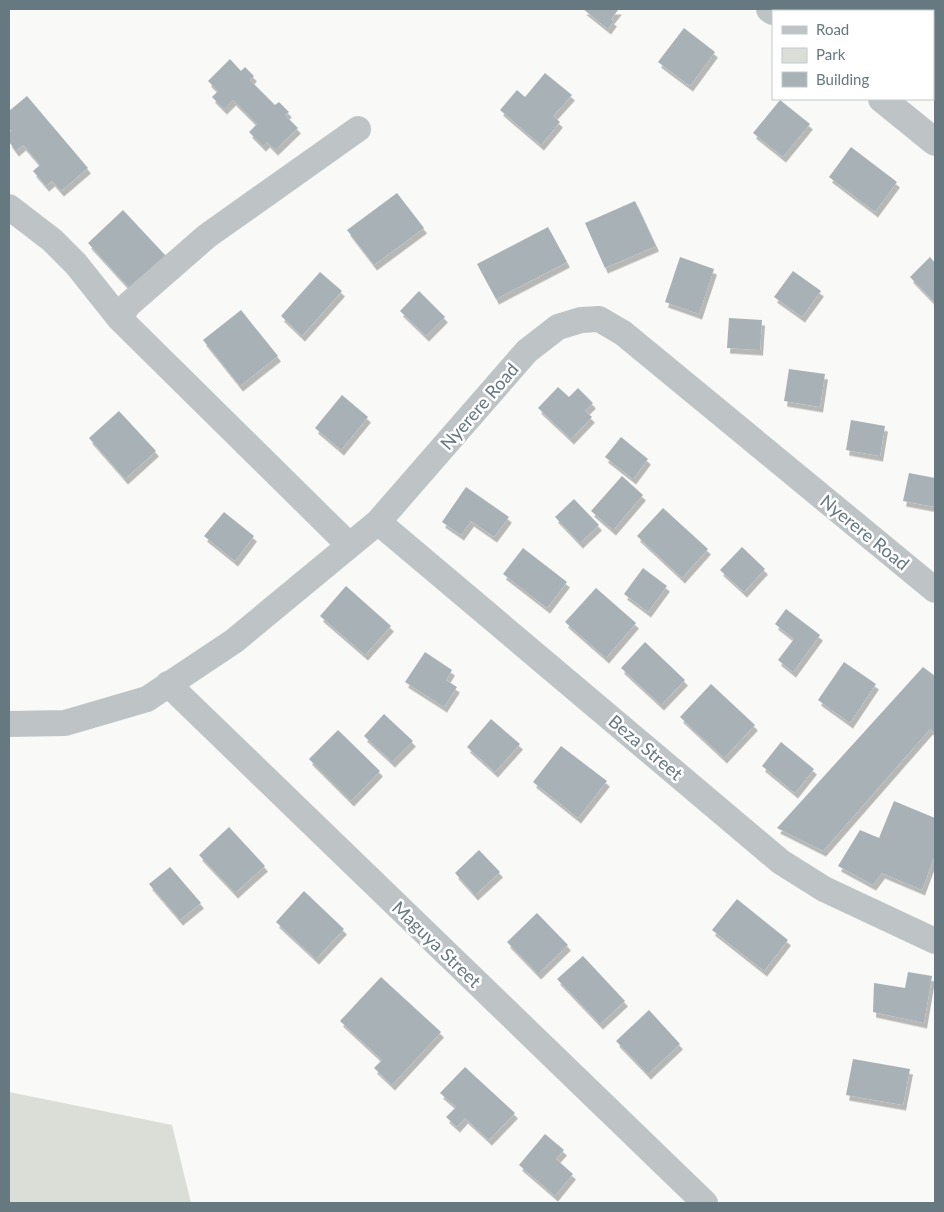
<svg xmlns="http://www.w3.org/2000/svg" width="944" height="1212" font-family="Lato,sans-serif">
<defs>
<filter id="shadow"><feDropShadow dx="3" dy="5.5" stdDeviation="0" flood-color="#0004"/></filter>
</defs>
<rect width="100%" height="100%" fill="#f9f9f7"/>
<!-- green -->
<path fill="#daded6" d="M9,1092L172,1125L191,1203H9Z"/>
<!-- building -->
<path fill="#a8b2b6" filter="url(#shadow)" d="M583,9H619L611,19L614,21L608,29Z
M870,9H903L905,11H871Z
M684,28L715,52L690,86L658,62Z
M230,59L241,71L245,67L254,76L250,80L275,105L279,102L289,112L285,115L298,128L275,150L267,142L263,146L249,132L257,124L233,100L224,109L212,97L218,91L208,81Z
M545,73L572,95L553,116L560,122L541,145L500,110L517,90L525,97Z
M27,96L88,168L61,191L52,181L46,186L33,171L40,165L23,145L16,151L9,142V132L11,131L9,129V111Z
M780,100L810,124L783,157L753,133Z
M851,147L897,182L875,212L829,177Z
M397,193L424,228L374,265L347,230Z
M635,201L656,246L605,268L585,223Z
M123,210L167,257L131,290L88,243Z
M548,227L567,262L496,299L477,264Z
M680,257L714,269L699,314L665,302Z
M930,257L935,263V303L910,277Z
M793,271L821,291L802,317L774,297Z
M320,272L342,291L302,336L281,316Z
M419,291L445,317L426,336L400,311Z
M241,310L278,356L240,386L203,340Z
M729,318L762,320L760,350L727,348Z
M789,369L825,374L820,407L784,401Z
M558,387L569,397L578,388L593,403L585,411L592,417L571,439L538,408Z
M342,395L368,417L341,450L315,428Z
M119,411L156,451L125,479L89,438Z
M851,420L885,426L880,456L846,450Z
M621,437L648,459L633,479L605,457Z
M909,473L935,478V507L903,501Z
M622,476L643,495L613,530L591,511Z
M466,487L509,517L494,537L471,521L461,535L442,522Z
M574,499L599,525L580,543L555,517Z
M663,508L708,549L682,578L637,536Z
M224,512L254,536L235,561L204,536Z
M742,547L765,569L744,592L720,570Z
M523,548L567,582L547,608L503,574Z
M643,568L667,586L648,612L624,594Z
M346,586L391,626L365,655L320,616Z
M596,588L636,623L606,658L565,622Z
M786,609L820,635L793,672L778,660L794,639L775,624Z
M645,642L685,680L661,705L621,668Z
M425,652L452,670L446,680L457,687L444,707L405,682Z
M844,662L876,684L850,723L818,700Z
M923,667L935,676V733L930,729L823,851L777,828Z
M711,684L755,725L724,758L680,717Z
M384,714L413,741L392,762L364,736Z
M491,719L520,744L495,772L467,747Z
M338,730L380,771L351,801L309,759Z
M781,742L814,769L795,793L762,766Z
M561,746L607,781L578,818L533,782Z
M894,801L935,818V855L922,890L882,873L873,885L838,866L860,830L879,838Z
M229,827L265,866L235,893L199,855Z
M479,850L500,872L475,895L455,873Z
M170,867L201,903L180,920L149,884Z
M304,891L344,929L316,959L276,922Z
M737,899L788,940L764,971L712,930Z
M537,913L568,945L538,974L507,942Z
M583,956L625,1001L600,1024L557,979Z
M908,972L932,976L924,1023L873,1012L874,983L905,988Z
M381,977L441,1032L392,1085L374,1068L382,1060L340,1021Z
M649,1010L680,1044L648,1074L616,1041Z
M853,1059L910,1069L903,1105L846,1095Z
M465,1067L515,1113L489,1140L465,1118L457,1127L446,1117L456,1107L440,1093Z
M545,1134L564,1150L556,1159L573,1174L555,1196L519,1165Z"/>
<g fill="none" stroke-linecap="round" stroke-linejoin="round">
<!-- minor -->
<path stroke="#bec4c6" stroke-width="26" d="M9,207L52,240L76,264L119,318
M378,522L781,862L824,889L935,941
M349,545L119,318L128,305L207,236L358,129
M168,684L705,1203
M9,724L65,723L147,699L234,641L378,522L527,351L558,327L581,320L599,319L623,333L935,590"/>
<!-- tertiary -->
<path stroke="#bec4c6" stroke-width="28" d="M770,9L773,11
M882,99L935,142"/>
</g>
<g text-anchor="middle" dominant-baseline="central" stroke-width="5" stroke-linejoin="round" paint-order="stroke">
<!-- street labels -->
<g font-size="18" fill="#667980" stroke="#fff">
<text transform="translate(479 406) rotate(-49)">Nyerere Road</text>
<text transform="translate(865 532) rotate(39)">Nyerere Road</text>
<text transform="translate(646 747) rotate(40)">Beza Street</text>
<text transform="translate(437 944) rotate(44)">Maguya Street</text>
</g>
</g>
<!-- border -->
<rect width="944" height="1212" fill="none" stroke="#667980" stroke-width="20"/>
<!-- legend -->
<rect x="772" y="10" width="162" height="90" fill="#ffffff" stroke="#c2c9cc"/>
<rect x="782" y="26" width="25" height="8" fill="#bec4c6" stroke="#c2c9cc"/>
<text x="816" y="35" font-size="15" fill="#667980">Road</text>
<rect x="782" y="48" width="25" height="15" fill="#daded6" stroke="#c2c9cc"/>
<text x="816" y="60" font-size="15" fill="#667980">Park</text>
<rect x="782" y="72" width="25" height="15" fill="#a8b2b6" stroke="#c2c9cc"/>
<text x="816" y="85" font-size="15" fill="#667980">Building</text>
</svg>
